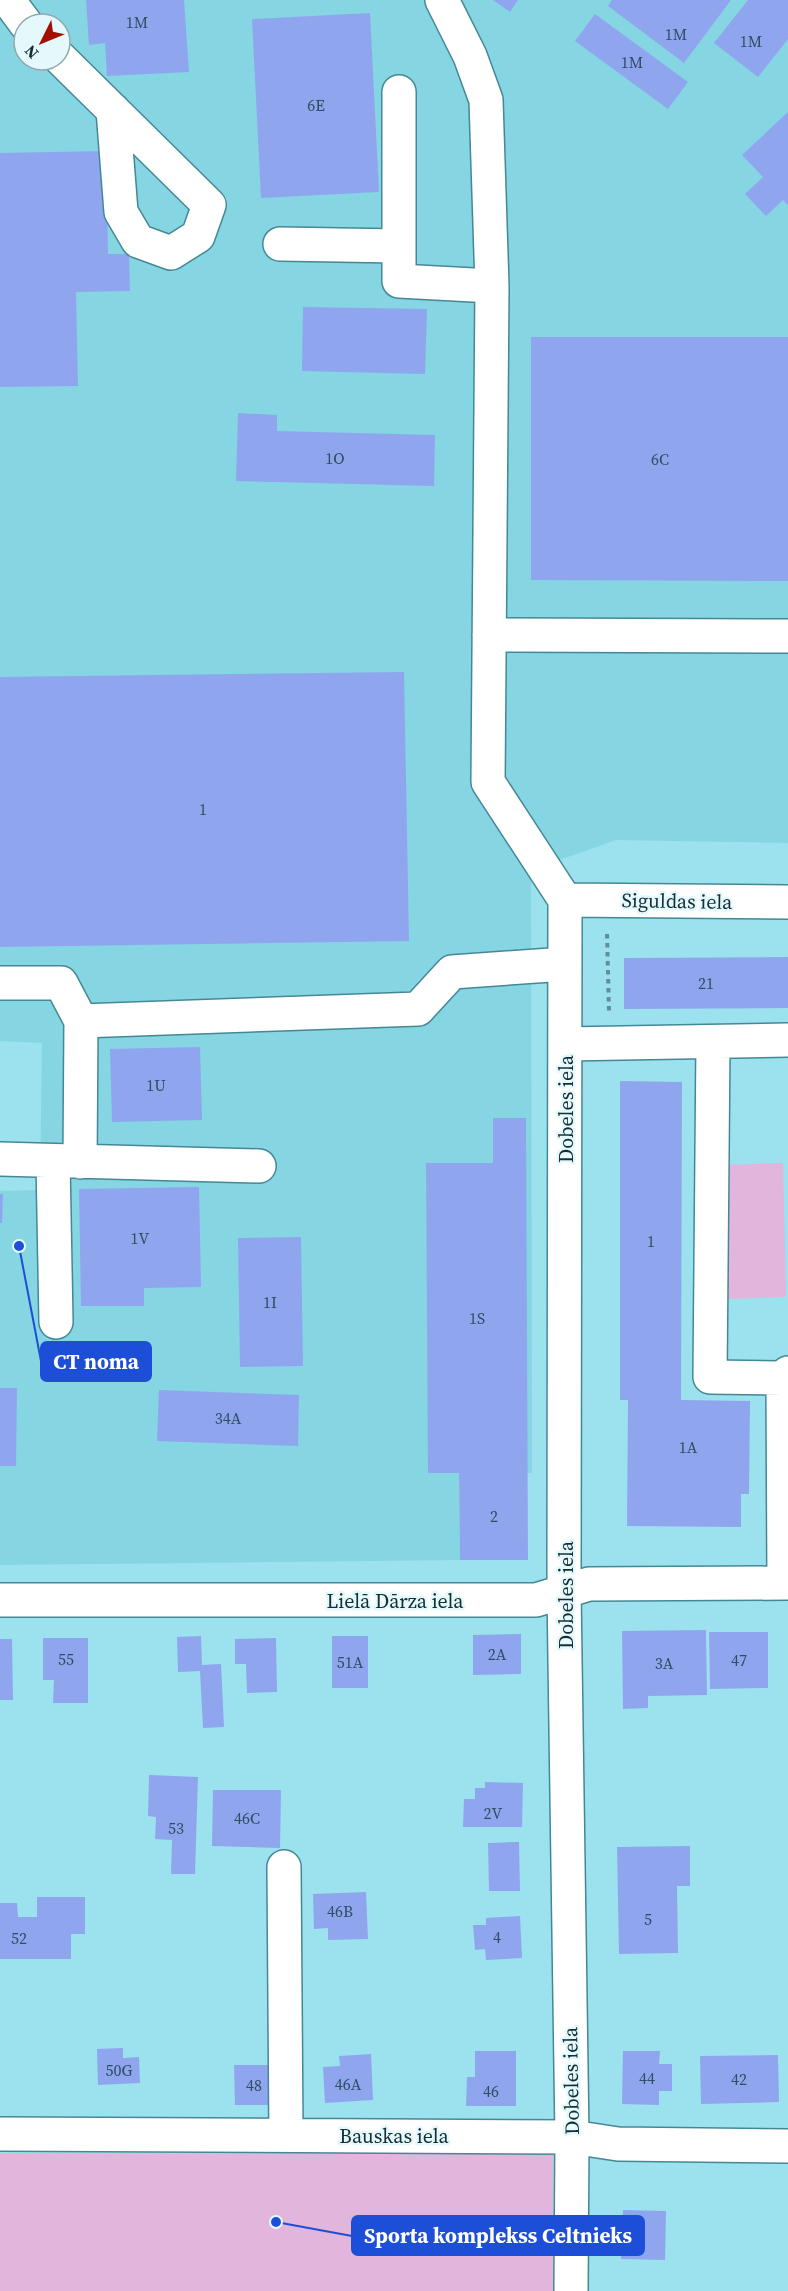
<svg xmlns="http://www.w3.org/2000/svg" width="788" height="2291" font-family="'Source Serif 4',serif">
<rect width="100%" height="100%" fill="#9ce1ee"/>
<!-- built -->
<path fill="#85d5e3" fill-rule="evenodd" d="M0,0H788V843L616,840L531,870L532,1473H459L460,1560L0,1565V1191L40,1190L42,1043L0,1041ZM24,24H60V60H24Z"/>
<!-- green -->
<path fill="#e1b5dc" d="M783,1163L786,1297L726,1299L723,1165Z
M0,2153L553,2154V2291H0Z"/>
<!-- building -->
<path fill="#8fa6ee" d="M86,0H184L189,72L107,76L105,43L89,45Z
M493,0H518L510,12Z
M612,0H731L684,63L608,6Z
M748,0H788V39L758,77L714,43Z
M370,13L379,192L261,198L252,19Z
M595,14L688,82L668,109L575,41Z
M788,112V205L783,200L766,216L745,194L763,177L742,155Z
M106,151L108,254H129L130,291L76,292L78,386L0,387V153Z
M303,307L427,309L425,374L302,371Z
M531,337H788V581L531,580Z
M238,413L277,415V431L435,435L434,486L236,481Z
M404,672L409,941L0,947V677Z
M788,957V1008L624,1009V958Z
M200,1047L202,1120L112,1122L110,1049Z
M620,1081L682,1082L681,1400L750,1401L749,1494H741V1527L627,1526L628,1400H620Z
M493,1118H526L528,1560H460L459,1473H428L426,1163H493Z
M199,1187L201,1287L144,1288V1306H81L79,1189Z
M0,1194H3L2,1223H0Z
M301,1237L303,1366L240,1367L238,1238Z
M0,1388H17L16,1466H0Z
M159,1390L299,1395L298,1446L157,1441Z
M706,1630L707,1695L648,1696V1708L623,1709L622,1631Z
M709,1632H768V1688L710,1689Z
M521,1634V1674L473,1675V1635Z
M201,1636L202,1665L221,1664L224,1727L203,1728L200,1671L178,1672L177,1637Z
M332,1636H368V1688H332Z
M43,1638H88V1703H53L54,1680H43Z
M276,1638L277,1692L247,1693L246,1664H235V1639Z
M0,1639H12L13,1700H0Z
M149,1775L198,1777L195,1874H171L172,1840L155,1839L156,1817L148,1816Z
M485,1782L523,1783L522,1827H463L464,1799H475V1788H485Z
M213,1790H281L280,1848L212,1846Z
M519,1842L520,1891H489L488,1843Z
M690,1846V1886H677L678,1953L619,1954L617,1847Z
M366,1892L368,1939L328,1940V1928L314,1929L313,1894Z
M37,1897H85V1934H71V1959H0V1903H17L18,1917H37Z
M520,1916L522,1958L486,1960L485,1949L475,1950L473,1925H486V1918Z
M123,2048V2058L139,2057L140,2083L98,2085L97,2049Z
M475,2051H516V2106H466L467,2077H475Z
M623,2051H660L659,2064H672V2091H659V2105L622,2104Z
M371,2054L373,2100L325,2103L323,2067L340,2066L339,2056Z
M778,2055L779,2102L701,2104L700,2056Z
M234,2065H273L274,2105H235Z
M623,2210L666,2211L665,2260L621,2259Z"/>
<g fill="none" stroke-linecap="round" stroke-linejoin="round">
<defs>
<path id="minor" d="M8,0L26,24
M442,0L470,56L486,100L492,286L488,782L565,900
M60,58L209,205L198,236L171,253L138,241L121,212L113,110
M399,92V281L492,286
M280,244L399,246
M489,635L788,636
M565,900L564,1591L572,2137L571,2291
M565,900L788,902
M0,983H61L81,1021L418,1009L452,972L565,964
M713,1042L710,1377L783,1378
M566,1044L788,1040
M0,1159L259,1166
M53,1161L56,1322
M80,1162L81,1021
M784,1583L783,1378L788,1373
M0,1600H536L589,1584L788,1583
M284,1867L286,2135
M0,2134L572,2137L618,2144L788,2146"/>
</defs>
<!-- minor casing -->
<use href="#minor" stroke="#448895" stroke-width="36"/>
<!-- path -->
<path stroke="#5d9099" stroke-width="4" stroke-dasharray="4.5 4.5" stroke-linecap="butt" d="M607,934L609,1011"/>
<!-- minor -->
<use href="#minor" stroke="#fff" stroke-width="33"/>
</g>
<g text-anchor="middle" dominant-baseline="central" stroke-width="5" stroke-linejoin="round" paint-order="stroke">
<!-- number labels -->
<g font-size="16" fill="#314d62">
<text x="137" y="22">1M</text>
<text x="676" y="34">1M</text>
<text x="751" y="41">1M</text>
<text x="632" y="62">1M</text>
<text x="316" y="105">6E</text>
<text x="335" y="458">1O</text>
<text x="660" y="459">6C</text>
<text x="203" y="809">1</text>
<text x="706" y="983">21</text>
<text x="156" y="1085">1U</text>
<text x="140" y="1238">1V</text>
<text x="651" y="1241">1</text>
<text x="270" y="1302">1I</text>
<text x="477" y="1318">1S</text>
<text x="228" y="1418">34A</text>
<text x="688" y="1447">1A</text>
<text x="494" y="1516">2</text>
<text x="497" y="1654">2A</text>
<text x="66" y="1659">55</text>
<text x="739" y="1660">47</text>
<text x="350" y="1662">51A</text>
<text x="664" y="1663">3A</text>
<text x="493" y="1813">2V</text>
<text x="247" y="1818">46C</text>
<text x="176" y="1828">53</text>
<text x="340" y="1911">46B</text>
<text x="648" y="1919">5</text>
<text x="497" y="1937">4</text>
<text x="19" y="1938">52</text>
<text x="119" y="2070">50G</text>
<text x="647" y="2078">44</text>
<text x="739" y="2079">42</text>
<text x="348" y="2084">46A</text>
<text x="254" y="2085">48</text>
<text x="491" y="2091">46</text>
</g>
<!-- street labels -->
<g font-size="20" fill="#122f34" stroke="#e5f9fd">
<text transform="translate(677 901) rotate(1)">Siguldas iela</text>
<text transform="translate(566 1109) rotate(-90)">Dobeles iela</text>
<text transform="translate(566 1595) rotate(-90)">Dobeles iela</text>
<text x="395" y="1601">Lielā Dārza iela</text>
<text transform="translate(571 2081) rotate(-91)">Dobeles iela</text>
<text x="394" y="2136">Bauskas iela</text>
</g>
</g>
<!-- callouts -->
<path fill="none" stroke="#1d4ed8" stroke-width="2" d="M19 1246L41 1361M276 2222L352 2236"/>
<g fill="#1d4ed8" stroke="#e5f9fd" stroke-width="2">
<circle cx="19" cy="1246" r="6"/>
<circle cx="276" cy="2222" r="6"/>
</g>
<g fill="#1d4ed8" stroke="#1d4ed8" stroke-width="2">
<rect x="41" y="1342" width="110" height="39" rx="6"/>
<rect x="352" y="2216" width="292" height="39" rx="6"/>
</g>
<g font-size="21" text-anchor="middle" font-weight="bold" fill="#fff">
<text x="96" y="1369">CT noma</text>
<text x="498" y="2243">Sporta komplekss Celtnieks</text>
</g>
<!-- north arrow -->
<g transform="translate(42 42) rotate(227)"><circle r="28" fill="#e5f9fd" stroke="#91a8ad" stroke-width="1.5"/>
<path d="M0-4.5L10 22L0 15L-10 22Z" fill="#a40f01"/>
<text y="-9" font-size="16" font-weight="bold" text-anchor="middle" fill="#122f34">N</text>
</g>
</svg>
